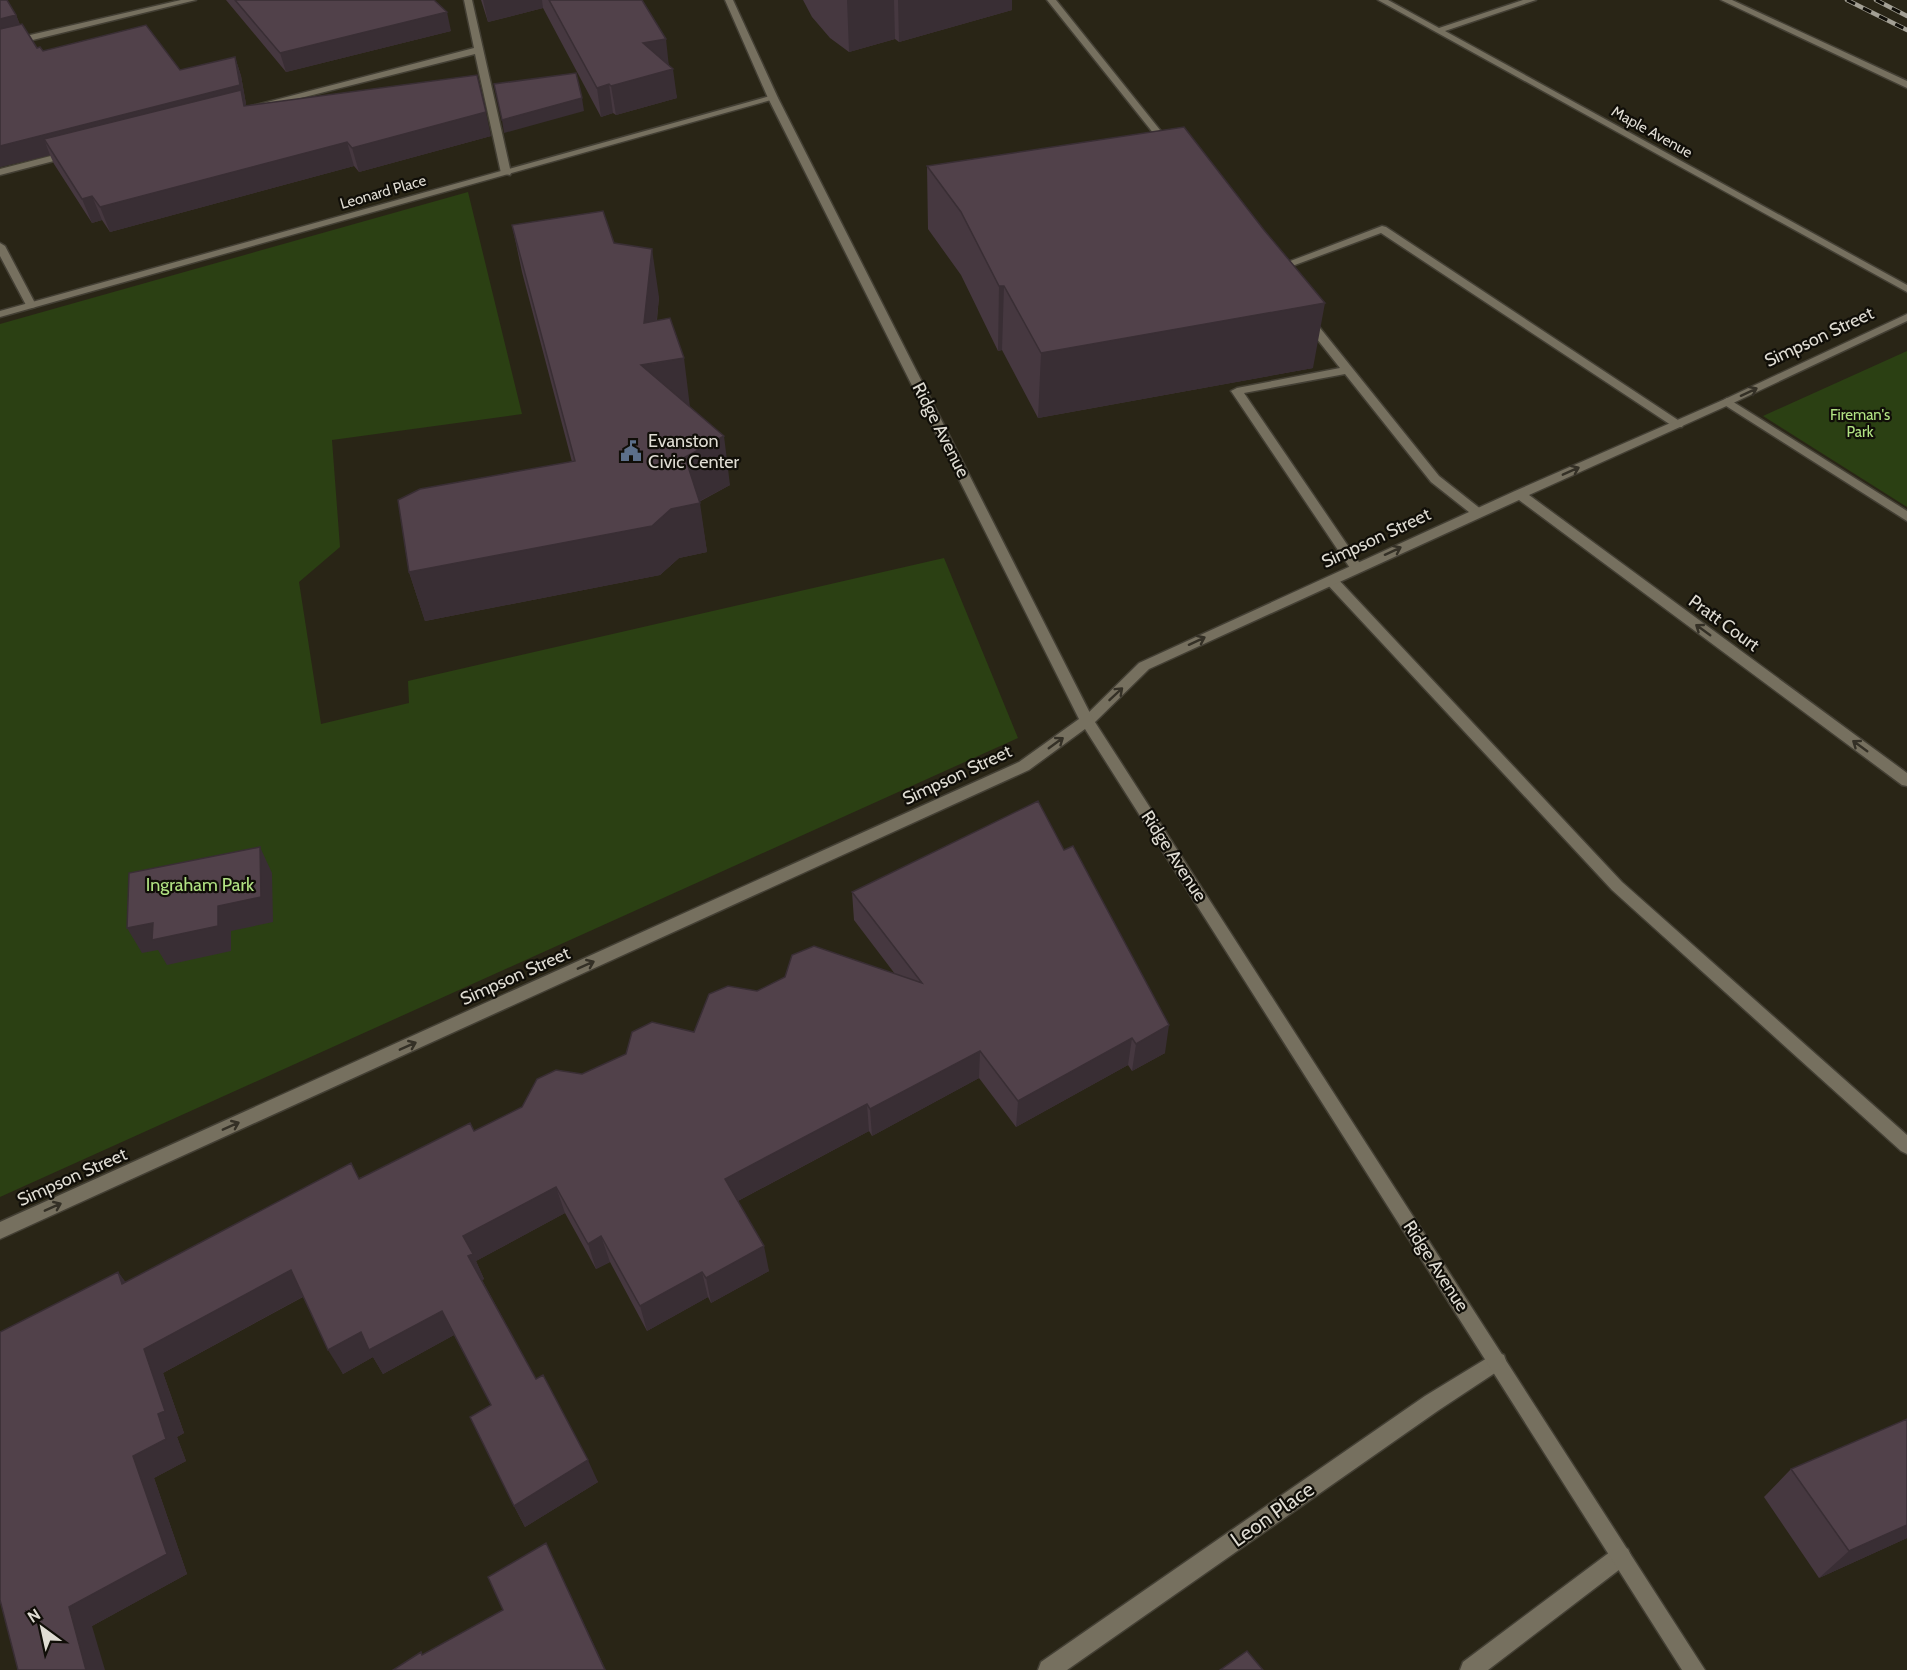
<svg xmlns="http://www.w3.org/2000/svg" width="1907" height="1670" font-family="Cabin,sans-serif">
<rect width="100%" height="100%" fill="#292516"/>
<!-- green -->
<path fill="#2b4013" d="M468,192L522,414L332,440L340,547L299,582L321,724L409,703L408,681L944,558L1018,738L0,1197V324Z
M1907,351V507L1763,416Z"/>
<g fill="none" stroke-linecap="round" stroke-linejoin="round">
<defs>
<path id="lane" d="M464,0H472L511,173L510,175L501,173L475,54L253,110L248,107L474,48Z
M1047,0H1056L1172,145V149H1166Z
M1721,0H1732L1907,81V88Z
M70,151L73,152V156L0,175V169Z
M1382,226L1386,227L1684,424L1682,427H1674L1381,233L1276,272L1272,273L1267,270Z
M0,243L5,246L36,305L35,307L31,308L26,305L0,256Z
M1308,317L1312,318L1439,476L1482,510L1484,513L1482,516H1474L1431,482L1345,374L1244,393L1363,568L1357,572L1352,571L1231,391L1237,388L1340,368L1302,320Z
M1727,398L1907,511V521L1723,404L1721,402Z
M1331,576L1336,577L1622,882L1907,1135V1154L1901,1151L1612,890L1326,583L1324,580Z
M1621,1546L1628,1549L1631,1556L1628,1563L1488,1670H1460L1463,1662L1614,1549Z"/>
<path id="street" d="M1378,0H1388L1439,28L1523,0H1536L1445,31L1907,285V292Z
M770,96L778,98L0,317V311Z
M1907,314V321L1731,404L1529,495L1907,773V786L1902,785L1519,500L1149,669L1092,725H1082L1080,721L1139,663L1515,491L1723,400Z
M1497,1352L1504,1355L1506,1361L1504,1367L1439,1410L1067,1670H1038L1041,1662L1425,1396Z"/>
<path id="secondary" d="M181,0H196L0,48V42Z
M725,0H733L778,98L1093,719L1705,1670H1682L1085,729L1029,770L0,1239V1222L1019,762L1079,719L768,98Z"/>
</defs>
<!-- lane casing -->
<use href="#lane" stroke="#433f34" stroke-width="3"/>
<!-- street casing -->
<use href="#street" stroke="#433f34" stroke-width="3"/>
<!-- secondary casing -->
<use href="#secondary" stroke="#433f34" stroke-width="3"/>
<!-- lane -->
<use href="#lane" fill="#76705f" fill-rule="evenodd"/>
<!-- street -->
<use href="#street" fill="#76705f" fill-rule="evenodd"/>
<!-- secondary -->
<use href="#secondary" fill="#76705f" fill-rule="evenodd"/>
<defs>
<path id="rail" d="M1847,0L1907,30
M1876,0L1907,16"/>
</defs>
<!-- rail casing -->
<use href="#rail" stroke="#a3a095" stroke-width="4.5"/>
<!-- rail -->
<use href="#rail" stroke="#100e08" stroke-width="3" stroke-dasharray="9" stroke-linecap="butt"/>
</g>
<!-- wall -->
<path fill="#463840" d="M0,0L16,15L20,25L37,48L43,51L180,70L235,57L241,76L246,104L245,105L246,106L491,136L359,172L354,166L110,232L102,220L92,223L54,164L50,155L0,167Z
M226,0H434L451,31L286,72Z
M481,0H642L669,65L677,98L616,115L613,113L601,117L543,8L488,22Z
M803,0H1012V10L899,42L895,39L849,52L830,38L812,17Z
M927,166L1313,368L1038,418L1002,350L998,351L961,275L928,229Z
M512,225L614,243L659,297L657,320L690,407L730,485L699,502L707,552L679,558L660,575L425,621L409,572L572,462L522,272Z
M852,892L1165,1053L1132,1071L1128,1065L1016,1127L979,1078L872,1136L869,1131L738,1201L769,1271L711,1303L708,1297L647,1331L610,1262L596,1269L565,1213L476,1261L484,1279L482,1280L536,1379L598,1482L525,1527L514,1506L491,1405L454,1335L383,1374L373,1357L343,1374L303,1297L163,1373L184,1433L177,1437L186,1461L154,1478L187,1574L92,1626L118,1272L125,1282L359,1178L474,1131L522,1107L582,1074L694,1032L757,991L895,974L854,920Z
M1907,1419V1538L1819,1578L1764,1497L1791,1469Z"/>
<!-- shaded-wall -->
<path fill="#392e34" d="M483,0H542L543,8L488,22Z
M847,0H894L895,39L849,52Z
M898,0H1012V10L899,42Z
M447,12L451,31L286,72L280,53Z
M16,15L24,34L0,40V19Z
M666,39L669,67L643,43Z
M235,57L241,76L246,104L245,105L248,114L44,139L50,155L0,167V146Z
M673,69L677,98L616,115L611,86Z
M609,84L613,113L601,117L597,88Z
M582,98L584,111L504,133L502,120Z
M486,112L491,136L359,172L352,148Z
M347,142L354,166L110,232L100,207Z
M92,196L102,220L92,223L82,199Z
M652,249L659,297L652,364L684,358L690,407L649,414L641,365L644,323Z
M999,286H1004L1002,350L998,351Z
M1325,303L1313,368L1038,418L1041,353Z
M724,436L730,485L694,504L700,503L707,552L679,558L660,575L425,621L409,572L685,457Z
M260,847L272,873L273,922L231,931V951L167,965L158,950L142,953L127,928L218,906Z
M1169,1025L1165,1053L1132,1071L1136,1044Z
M1132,1038L1128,1065L1016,1127L1018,1101Z
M980,1051L979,1078L872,1136L870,1109Z
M867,1104L869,1131L730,1205L725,1179Z
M556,1187L565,1213L476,1261L484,1279L480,1281L468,1256L463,1236Z
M601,1236L610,1262L596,1269L588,1244Z
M764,1246L769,1271L711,1303L706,1278Z
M291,1270L306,1295L163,1373L184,1433L177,1437L186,1461L154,1478L187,1574L92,1626L105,1670H86L69,1607L133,1456L158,1414L144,1349Z
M118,1272L137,1297L122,1284Z
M702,1272L708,1297L647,1331L640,1306Z
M442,1311L454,1335L383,1374L373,1357L343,1374L328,1350L361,1332Z
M588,1460L598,1482L525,1527L514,1506Z
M1907,1525V1538L1819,1578L1849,1551Z
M546,1543L555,1562L606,1670H605Z"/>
<!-- building -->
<path fill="#51414a" stroke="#392e34" stroke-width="1.5" d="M0,0H7L16,15L0,19Z
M235,0H434L447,12L280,53Z
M549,0H642L666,39L643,43L673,69L611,86L609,84L597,88Z
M22,24L37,48L40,47L43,51L146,25L180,70L235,57L240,85L0,146V29Z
M576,73L582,98L502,120L494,84Z
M477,75L486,112L352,148L347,142L100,207L92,196L82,199L44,139L241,90L244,106Z
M1184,127L1264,230L1325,303L1041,353L1004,286H999L961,212L927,166Z
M603,211L614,243L652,249L644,323L670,318L684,358L641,365L724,436L685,457L700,503L671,509L652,526L409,572L398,500L420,489L575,461L512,225Z
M1038,801L1064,850L1073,846L1169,1025L1136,1044L1132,1038L1018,1101L980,1051L870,1109L867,1104L725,1179L764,1246L706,1278L702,1272L640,1306L601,1236L588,1244L556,1187L463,1236L473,1254L468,1256L536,1379L543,1375L588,1460L514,1506L470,1417L491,1405L442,1311L369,1350L361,1332L328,1350L291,1270L144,1349L165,1411L158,1414L166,1439L133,1456L167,1554L69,1607L86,1670H18L0,1600V1332L118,1272L122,1284L351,1163L359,1179L470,1123L474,1131L522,1107L537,1079L556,1070L582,1074L626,1054L632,1032L652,1022L694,1032L709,994L728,986L757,991L785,977L792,955L814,946L922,983L852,892Z
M260,847L261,897L218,906V926L152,940L153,923L127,928L129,873Z
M1907,1419V1525L1849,1551L1791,1469Z
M546,1543L605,1670H393L421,1652L422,1655L503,1610L488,1577Z
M1247,1651L1263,1670H1220Z"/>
<!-- one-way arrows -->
<defs><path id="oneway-shaft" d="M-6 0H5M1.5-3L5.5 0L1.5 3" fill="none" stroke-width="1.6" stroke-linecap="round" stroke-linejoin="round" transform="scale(1.5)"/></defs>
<g stroke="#343026">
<use href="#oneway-shaft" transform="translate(1749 392) rotate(-25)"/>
<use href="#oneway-shaft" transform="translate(1571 471) rotate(-24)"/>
<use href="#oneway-shaft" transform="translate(1393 551) rotate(-25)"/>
<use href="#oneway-shaft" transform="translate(1703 630) rotate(-144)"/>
<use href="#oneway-shaft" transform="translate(1197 641) rotate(-25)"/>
<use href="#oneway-shaft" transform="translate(1116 694) rotate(-43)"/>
<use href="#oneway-shaft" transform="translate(1056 743) rotate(-36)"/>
<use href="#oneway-shaft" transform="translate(1860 746) rotate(-144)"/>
<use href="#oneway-shaft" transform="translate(586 965) rotate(-24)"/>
<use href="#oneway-shaft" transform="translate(408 1046) rotate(-24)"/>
<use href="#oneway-shaft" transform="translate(231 1126) rotate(-24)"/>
<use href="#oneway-shaft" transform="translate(53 1207) rotate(-24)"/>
</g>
<!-- icons -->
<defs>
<symbol id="civic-bare" viewBox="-9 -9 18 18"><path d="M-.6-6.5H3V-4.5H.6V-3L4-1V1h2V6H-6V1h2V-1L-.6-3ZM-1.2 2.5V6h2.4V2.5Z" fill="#5c6f8a" stroke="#100e08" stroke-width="2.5" paint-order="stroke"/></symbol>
</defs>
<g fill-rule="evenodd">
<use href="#civic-bare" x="616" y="436" width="30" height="30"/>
</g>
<g text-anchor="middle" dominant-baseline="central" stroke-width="4.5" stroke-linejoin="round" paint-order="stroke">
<!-- far-street labels -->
<g font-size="15" fill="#dfdcd3" stroke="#100e08">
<text transform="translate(1652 132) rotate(29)">Maple Avenue</text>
<text transform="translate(383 192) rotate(-16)">Leonard Place</text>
</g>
<!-- far-park labels -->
<g font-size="15" fill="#b1e283" stroke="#100e08">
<text x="1860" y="415">Fireman's<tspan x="1860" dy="17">Park</tspan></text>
</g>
<!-- street labels -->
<g font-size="18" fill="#dfdcd3" stroke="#100e08">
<text transform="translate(1819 337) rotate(-25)">Simpson Street</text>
<text transform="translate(941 430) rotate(63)">Ridge Avenue</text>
<text transform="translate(1376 538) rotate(-25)">Simpson Street</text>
<text transform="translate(1724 623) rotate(36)">Pratt Court</text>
<text transform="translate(957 775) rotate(-25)">Simpson Street</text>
<text transform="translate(1174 856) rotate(57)">Ridge Avenue</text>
<text transform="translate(515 976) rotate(-24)">Simpson Street</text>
<text transform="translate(72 1177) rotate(-24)">Simpson Street</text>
<text transform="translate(1436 1266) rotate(57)">Ridge Avenue</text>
</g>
<!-- poi labels -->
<g font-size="18" fill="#dfdcd3" stroke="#100e08" text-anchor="start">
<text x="648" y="441">Evanston<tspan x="648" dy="21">Civic Center</tspan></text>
</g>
<!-- park labels -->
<g font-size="18" fill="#b1e283" stroke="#100e08">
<text x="200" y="885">Ingraham Park</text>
</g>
<!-- near-street labels -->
<g font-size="21" fill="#dfdcd3" stroke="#100e08">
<text transform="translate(1272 1514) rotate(-35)">Leon Place</text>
</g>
</g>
<!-- north arrow -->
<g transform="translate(42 1628) rotate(327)" stroke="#100e08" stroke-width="4.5" paint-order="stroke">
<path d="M0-4.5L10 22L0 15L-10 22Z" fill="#dfdcd3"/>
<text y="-9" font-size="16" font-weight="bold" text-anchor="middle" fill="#dfdcd3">N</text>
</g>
</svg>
